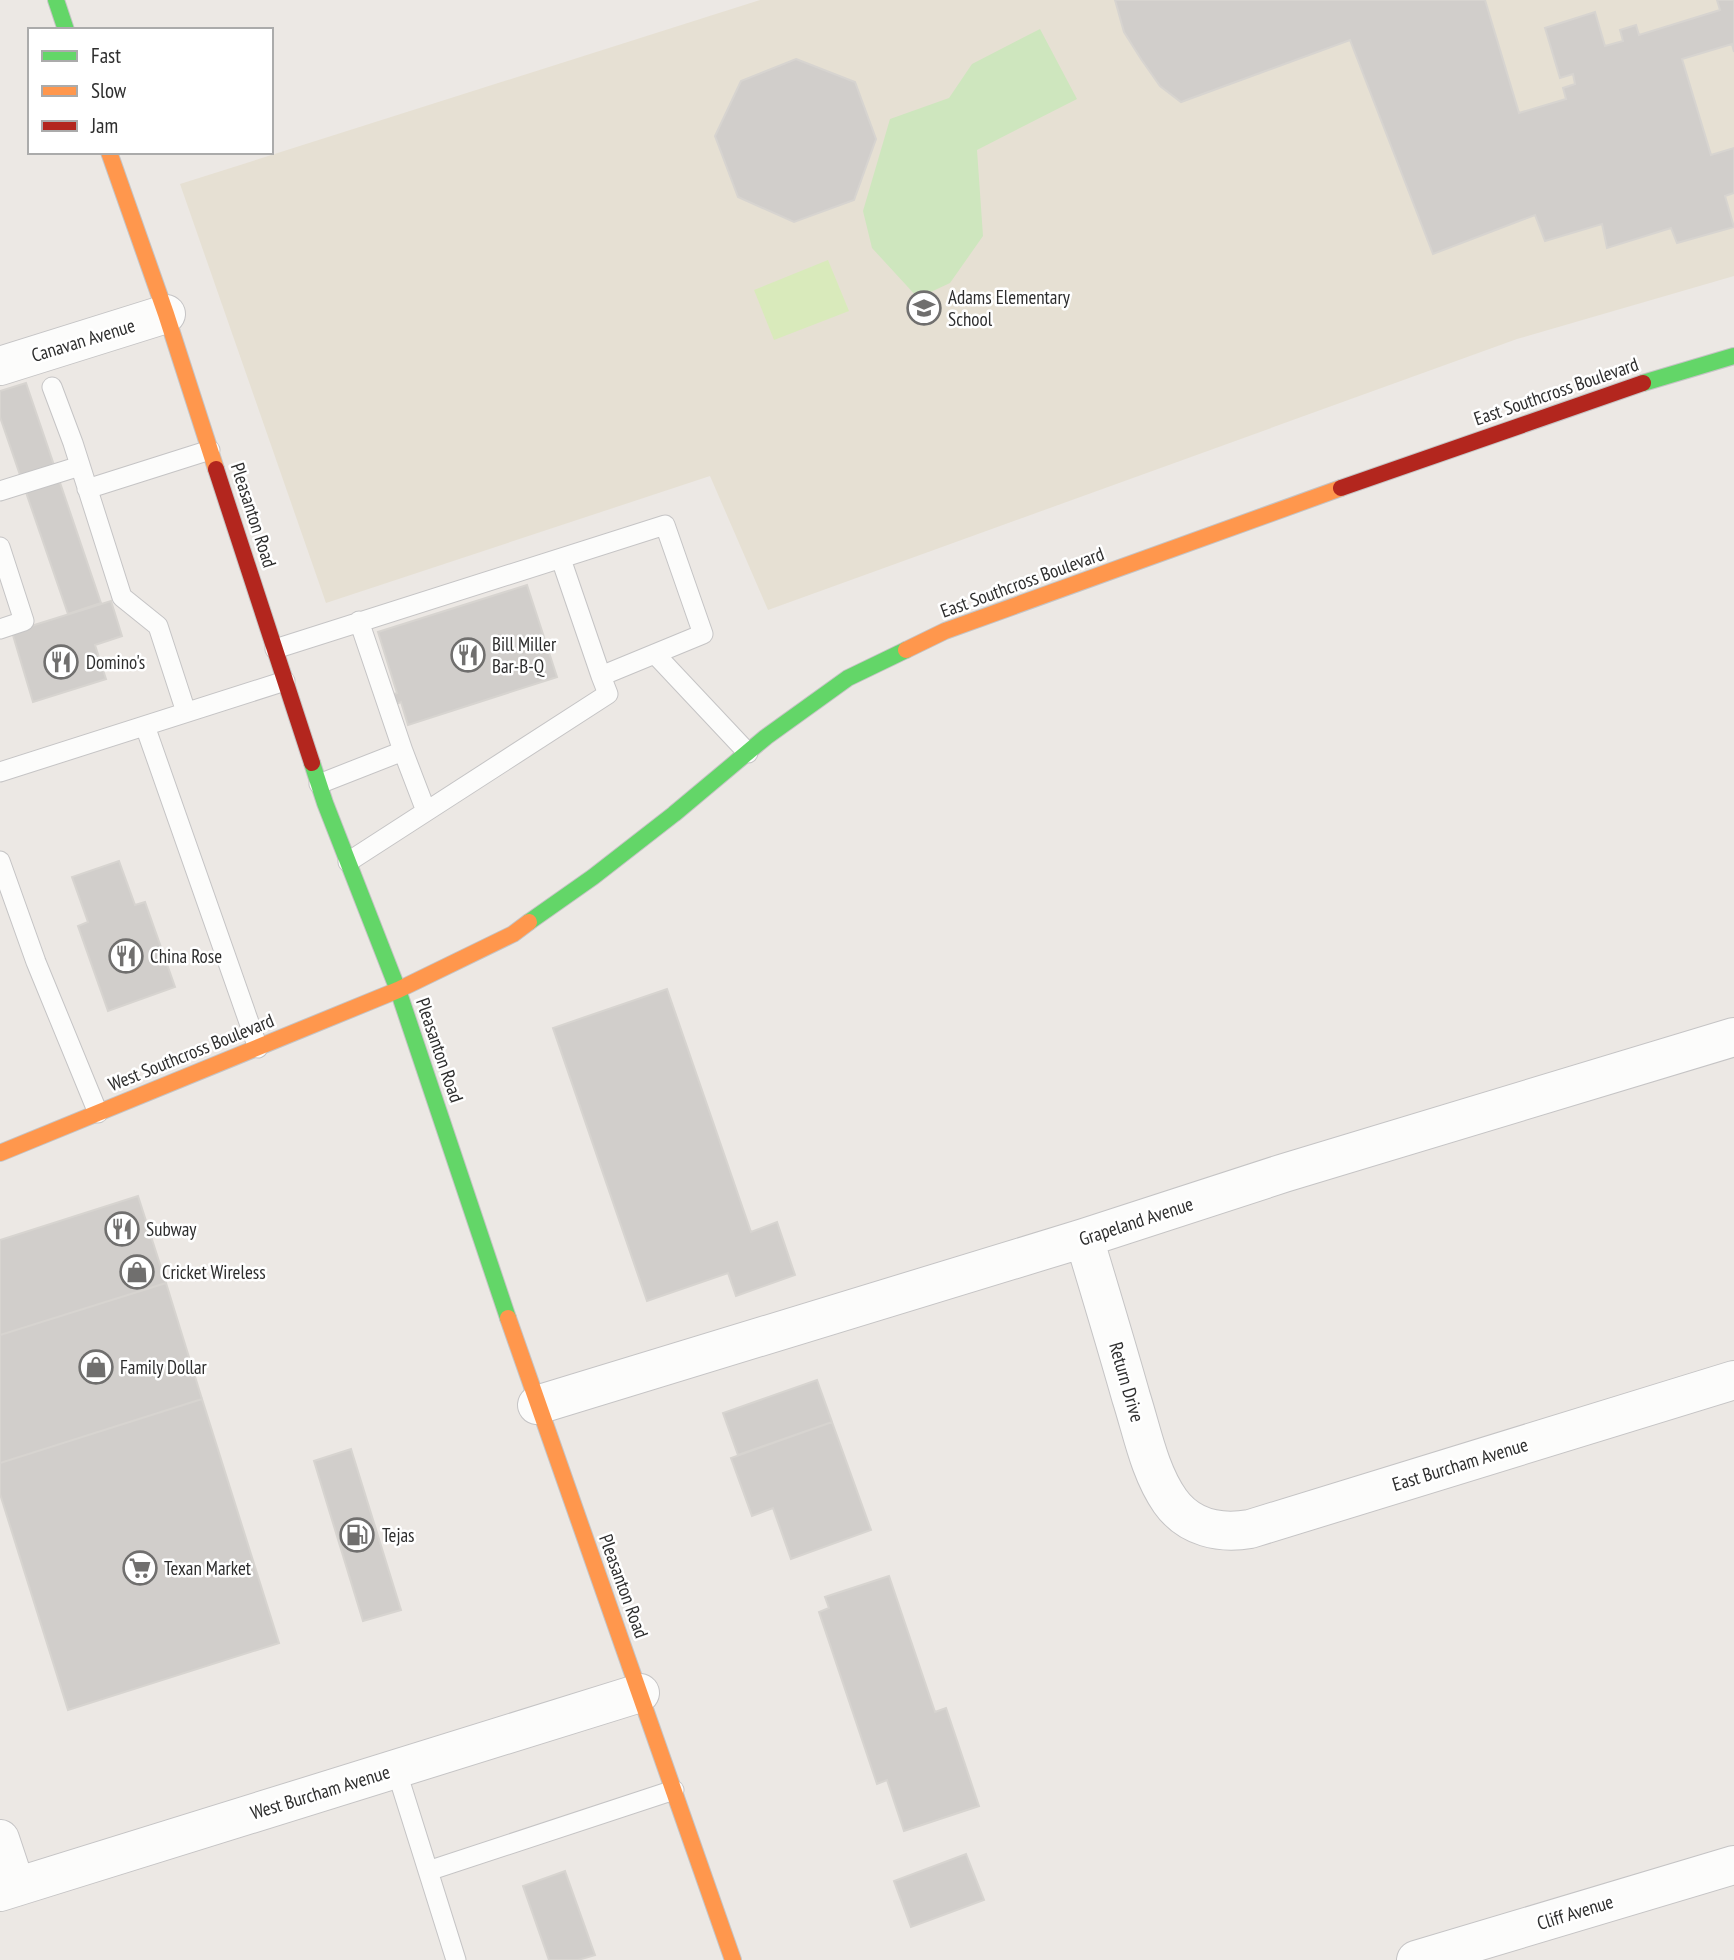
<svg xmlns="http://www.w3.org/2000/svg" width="1734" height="1960" font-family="'PT Sans Narrow',sans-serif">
<rect width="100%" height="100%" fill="#ece8e4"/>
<!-- education -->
<path fill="#e6e0d3" d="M760,0H1734V276L1517,339L768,610L710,476L326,603L180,184Z"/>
<!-- green -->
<path fill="#cee6be" d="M1040,29L1077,99L977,150L983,236L950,283L918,298L872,248L863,211L890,119L949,98L972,64Z"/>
<!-- pitch -->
<path fill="#d9eabb" d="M828,260L849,311L774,340L754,290Z"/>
<!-- building -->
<path fill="#d1cecb" stroke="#d7d4d0" stroke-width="2" d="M1115,0H1485L1519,113L1566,99L1563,88L1575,84L1573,74L1560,78L1545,28L1595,12L1605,46L1623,41L1620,30L1636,25L1639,35L1720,10L1717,0H1734V52L1732,44L1682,59L1711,155L1734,148V193L1725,196L1734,227L1677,243L1671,228L1607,248L1602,224L1545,241L1535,215L1433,254L1350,40L1181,102L1160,86L1141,59L1124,32Z
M796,59L855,82L876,139L854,200L794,222L738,197L715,136L741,81Z
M26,383L101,603L68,614L0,417V391Z
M527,585L557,677L408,725L401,702L394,705L391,695L397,693L378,632Z
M111,601L122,636L95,645L106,679L33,702L12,632Z
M119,861L135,905L145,902L175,987L108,1011L78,926L88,922L72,877Z
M667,989L751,1232L777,1222L795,1275L736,1296L728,1273L647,1301L553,1028Z
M138,1196L166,1283L0,1335V1240Z
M166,1283L202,1399L0,1463V1335Z
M817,1380L832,1422L738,1455L723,1413Z
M202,1399L279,1643L68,1710L0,1494V1463Z
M832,1422L871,1530L791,1559L773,1508L752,1516L731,1458Z
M351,1449L401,1610L363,1621L314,1461Z
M889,1576L935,1712L946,1708L979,1806L904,1831L887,1780L877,1784L819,1612L829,1608L825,1597Z
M966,1854L984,1900L911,1927L894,1881Z
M565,1871L595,1955L578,1960H549L523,1886Z"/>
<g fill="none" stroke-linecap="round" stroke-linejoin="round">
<defs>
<path id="lane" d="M52,387L73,443L122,597L158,626L186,712
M87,489L210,450
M0,491L80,466
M0,547L24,621L0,629
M359,621L403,751
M275,649L665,525L703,634L601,676L561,559
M655,654L748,753
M145,726L258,1048
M0,772L285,681
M319,784L403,751L426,811
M0,861L36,962L98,1113
M348,862L608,694L601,676
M396,1769L456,1960
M428,1871L674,1790"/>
<path id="street" d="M0,366L166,314
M1084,1238C1100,1291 1116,1344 1131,1397C1142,1431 1149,1471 1170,1501C1189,1528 1220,1534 1250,1529L1734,1380
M537,1405L1084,1238L1284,1173L1734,1037
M0,1839L16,1887
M0,1892L640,1693
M1416,1960L1734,1865"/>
<path id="fast" d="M56,0L66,30
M1643,383L1734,356
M312,763L325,803L398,990L508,1318
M529,922L593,877L674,814L766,737L848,678L906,650"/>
<path id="slow" d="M109,152L166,314L216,469
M906,650L945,631L1341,488
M0,1153L398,990L513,934L529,922
M508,1318L733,1960"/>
<path id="jam" d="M216,469L312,763
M1341,488L1643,383"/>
</defs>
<!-- lane casing -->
<use href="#lane" stroke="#c5c4c5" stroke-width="21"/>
<!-- street casing -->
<use href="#street" stroke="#c5c4c5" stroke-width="40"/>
<!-- fast casing -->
<use href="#fast" stroke="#c5c4c5" stroke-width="18"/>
<!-- slow casing -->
<use href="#slow" stroke="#c5c4c5" stroke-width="18"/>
<!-- jam casing -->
<use href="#jam" stroke="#c5c4c5" stroke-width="18"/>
<!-- lane -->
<use href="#lane" stroke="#fcfcfb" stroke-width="19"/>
<!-- street -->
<use href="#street" stroke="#fcfcfb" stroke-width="38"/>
<!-- fast -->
<use href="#fast" stroke="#63d668" stroke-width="16"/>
<!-- slow -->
<use href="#slow" stroke="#ff974d" stroke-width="16"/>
<!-- jam -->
<use href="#jam" stroke="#b3261e" stroke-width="16"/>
</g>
<!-- icons -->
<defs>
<symbol id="school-ring" viewBox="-11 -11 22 22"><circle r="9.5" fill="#fff" stroke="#706f6e" stroke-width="1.5"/><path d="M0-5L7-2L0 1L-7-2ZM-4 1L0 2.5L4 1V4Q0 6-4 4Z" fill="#706f6e"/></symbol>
<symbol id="restaurant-ring" viewBox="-11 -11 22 22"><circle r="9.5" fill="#fff" stroke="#706f6e" stroke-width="1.5"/><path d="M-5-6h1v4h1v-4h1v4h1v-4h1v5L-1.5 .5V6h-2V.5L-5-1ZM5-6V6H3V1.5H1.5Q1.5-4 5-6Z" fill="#706f6e"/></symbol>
<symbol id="shop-ring" viewBox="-11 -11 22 22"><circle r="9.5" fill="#fff" stroke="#706f6e" stroke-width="1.5"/><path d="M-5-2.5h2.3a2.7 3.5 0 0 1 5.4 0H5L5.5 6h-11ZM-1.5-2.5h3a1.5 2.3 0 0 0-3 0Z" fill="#706f6e"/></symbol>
<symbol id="fuel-ring" viewBox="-11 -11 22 22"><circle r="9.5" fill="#fff" stroke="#706f6e" stroke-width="1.5"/><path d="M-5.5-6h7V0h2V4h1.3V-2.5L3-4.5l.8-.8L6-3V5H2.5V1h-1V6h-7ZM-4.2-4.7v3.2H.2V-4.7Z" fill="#706f6e"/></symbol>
<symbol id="supermarket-ring" viewBox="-11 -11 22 22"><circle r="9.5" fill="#fff" stroke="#706f6e" stroke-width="1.5"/><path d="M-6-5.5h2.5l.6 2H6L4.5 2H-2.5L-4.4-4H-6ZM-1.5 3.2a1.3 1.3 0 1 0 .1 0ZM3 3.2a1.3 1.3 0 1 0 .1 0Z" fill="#706f6e"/></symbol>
</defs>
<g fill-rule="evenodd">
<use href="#school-ring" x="905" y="289" width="38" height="38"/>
<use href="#restaurant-ring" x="449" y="636" width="38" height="38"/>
<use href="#restaurant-ring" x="42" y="643" width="38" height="38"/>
<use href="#restaurant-ring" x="107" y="937" width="38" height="38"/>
<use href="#restaurant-ring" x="103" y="1210" width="38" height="38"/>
<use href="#shop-ring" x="118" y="1253" width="38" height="38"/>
<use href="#shop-ring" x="77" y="1348" width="38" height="38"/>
<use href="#fuel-ring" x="338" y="1516" width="38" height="38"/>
<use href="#supermarket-ring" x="121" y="1549" width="38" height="38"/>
</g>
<g text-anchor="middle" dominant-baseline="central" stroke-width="5" stroke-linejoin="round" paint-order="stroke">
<!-- poi labels -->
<g font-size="19" fill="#2e2e2e" stroke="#fff" text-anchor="start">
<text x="948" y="297">Adams Elementary<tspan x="948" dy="22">School</tspan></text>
<text x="492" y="644">Bill Miller<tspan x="492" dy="22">Bar-B-Q</tspan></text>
<text x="86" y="662">Domino's</text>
<text x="150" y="956">China Rose</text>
<text x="146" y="1229">Subway</text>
<text x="162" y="1272">Cricket Wireless</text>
<text x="120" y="1367">Family Dollar</text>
<text x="382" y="1535">Tejas</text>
<text x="164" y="1568">Texan Market</text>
</g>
<!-- street labels -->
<g font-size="19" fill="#2e2e2e" stroke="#fff">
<text transform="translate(83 340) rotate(-17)">Canavan Avenue</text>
<text transform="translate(1556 391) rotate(-19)">East Southcross Boulevard</text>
<text transform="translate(254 515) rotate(72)">Pleasanton Road</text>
<text transform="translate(1022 582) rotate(-20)">East Southcross Boulevard</text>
<text transform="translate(440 1050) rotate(71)">Pleasanton Road</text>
<text transform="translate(191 1052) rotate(-22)">West Southcross Boulevard</text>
<text transform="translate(1136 1221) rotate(-18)">Grapeland Avenue</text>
<text transform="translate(1127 1382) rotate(74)">Return Drive</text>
<text transform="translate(1460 1464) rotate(-17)">East Burcham Avenue</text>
<text transform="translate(624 1586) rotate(70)">Pleasanton Road</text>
<text transform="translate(320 1792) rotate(-17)">West Burcham Avenue</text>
<text transform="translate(1575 1912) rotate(-17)">Cliff Avenue</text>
</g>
</g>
<!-- legend -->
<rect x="28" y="28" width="245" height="126" fill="#ffffff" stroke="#ababab" stroke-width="2"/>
<rect x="42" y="51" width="35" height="10" fill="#63d668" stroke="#ababab" stroke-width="2"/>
<text x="91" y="63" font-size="21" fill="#2e2e2e">Fast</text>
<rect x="42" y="86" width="35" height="10" fill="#ff974d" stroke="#ababab" stroke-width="2"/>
<text x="91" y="98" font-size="21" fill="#2e2e2e">Slow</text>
<rect x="42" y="121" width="35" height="10" fill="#b3261e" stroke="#ababab" stroke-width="2"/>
<text x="91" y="133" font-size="21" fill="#2e2e2e">Jam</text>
</svg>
